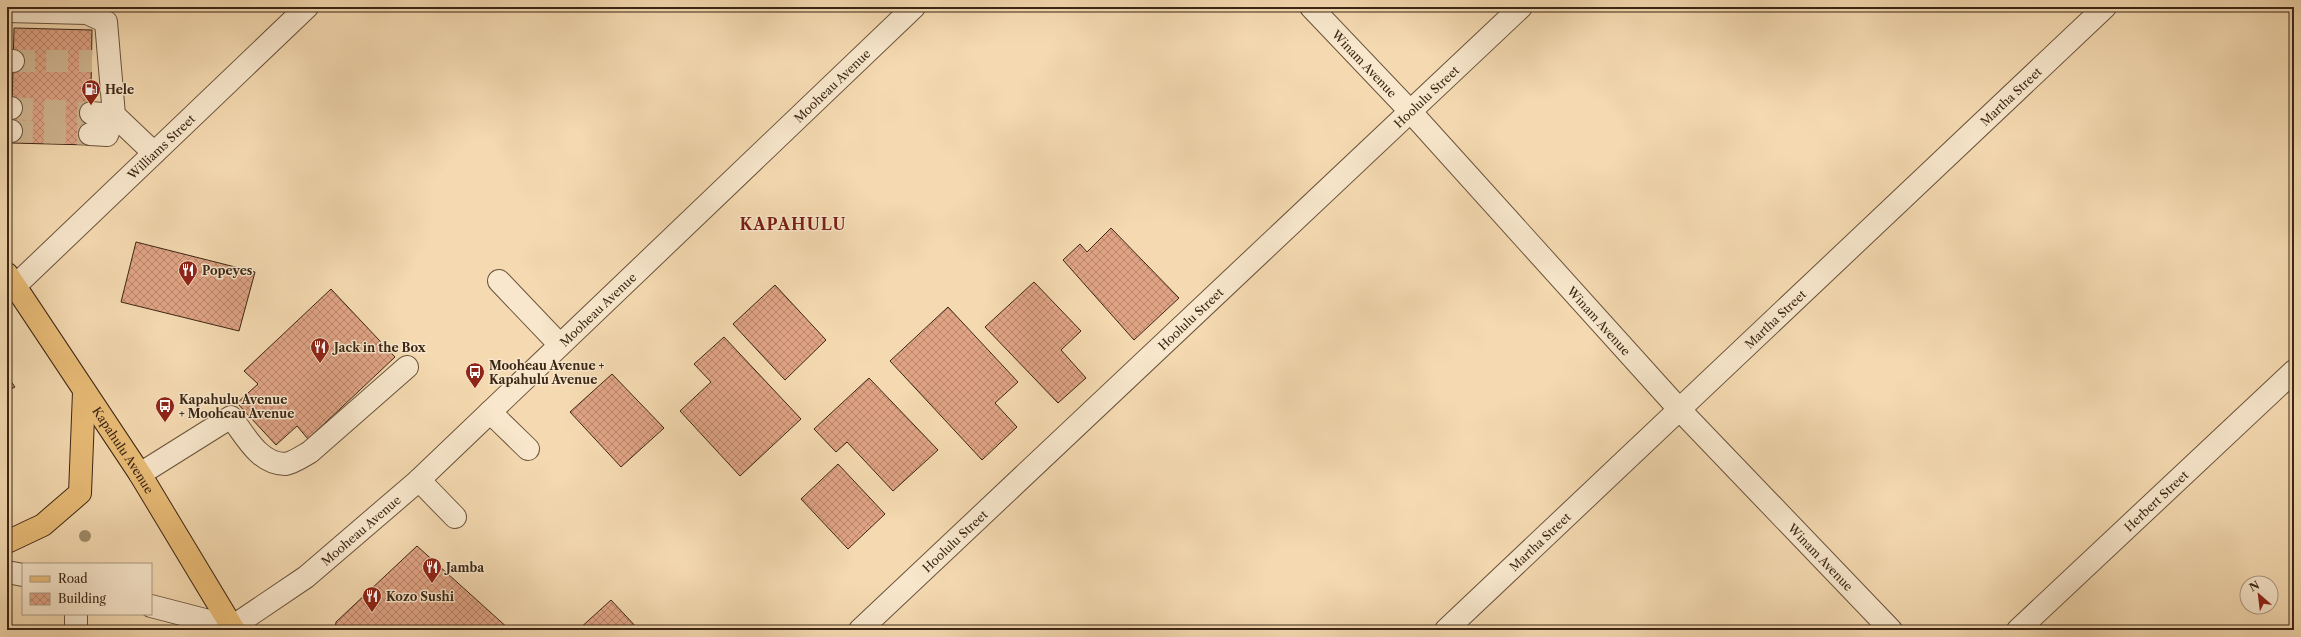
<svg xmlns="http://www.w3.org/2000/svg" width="2301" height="637" font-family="'Libre Caslon Text',serif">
<defs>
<pattern id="building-cross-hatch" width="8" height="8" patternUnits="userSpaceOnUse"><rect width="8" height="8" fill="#e0a485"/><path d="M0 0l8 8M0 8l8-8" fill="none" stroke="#b7856c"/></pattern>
</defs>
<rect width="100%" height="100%" fill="#f5dab1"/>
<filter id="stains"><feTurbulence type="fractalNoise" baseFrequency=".005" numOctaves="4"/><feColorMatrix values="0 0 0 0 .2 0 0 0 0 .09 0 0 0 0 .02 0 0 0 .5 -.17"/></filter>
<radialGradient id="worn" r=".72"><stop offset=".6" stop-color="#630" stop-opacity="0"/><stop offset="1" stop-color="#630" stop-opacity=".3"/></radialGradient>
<!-- building -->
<path fill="url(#building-cross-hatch)" stroke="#3b2615" d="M14,28L92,30L90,145L11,143Z
M1111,228L1179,298L1134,340L1063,260L1080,244L1087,252Z
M136,242L255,272L239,331L121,302Z
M1034,282L1081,331L1061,350L1086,378L1058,403L985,327Z
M775,285L826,340L785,380L733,324Z
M331,289L395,357L308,439L297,426L276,445L237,403L258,384L244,371Z
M948,307L1018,382L995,403L1017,427L982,460L890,361Z
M724,337L801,419L740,476L680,411L711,382L694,364Z
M612,374L664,428L621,467L570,412Z
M7,376L15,387L7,391Z
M869,378L938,450L893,491L847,442L836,452L814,429Z
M838,464L885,514L848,549L801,499Z
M417,546L510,630H335L336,622Z
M611,600L639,630H578Z"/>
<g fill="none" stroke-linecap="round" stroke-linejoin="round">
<!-- minor-tunnel -->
<path stroke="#d0b692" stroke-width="22" stroke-dasharray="22 11" stroke-linecap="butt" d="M13,61H92
M11,108L91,113
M11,131L90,134"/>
<defs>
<g id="minor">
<path id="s1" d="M1311,7L1410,111L1679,409L1891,630"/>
<path d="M7,11L87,13L106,22L114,115L154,153"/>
<path d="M7,61H13"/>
<path d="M7,108H11"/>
<path d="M7,131H11"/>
<path d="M90,134L107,135L114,115L91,113"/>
<path d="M499,281L560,345"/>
<path id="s2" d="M15,286L307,7"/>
<path d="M490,412L528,449"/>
<path d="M140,474L231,417C245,435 259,464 285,464C293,463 303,456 310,452L407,367"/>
<path d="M419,480L455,517"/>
<path d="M7,572L23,575"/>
<path id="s3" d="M151,606L232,627L306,577L419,480L914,7"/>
<path d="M76,614V630"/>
<path id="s4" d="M860,630L1521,7"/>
<path id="s5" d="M1446,630L2105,7"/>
<path id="s6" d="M2018,630L2294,371"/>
</g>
<g id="major">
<path id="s7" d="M7,274L140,474L234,630"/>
<path d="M7,542L43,525L80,493L84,392"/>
</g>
</defs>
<!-- minor casing -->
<use href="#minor" stroke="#6a533c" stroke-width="24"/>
<!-- major casing -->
<use href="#major" stroke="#3b2615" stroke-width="24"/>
<!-- minor -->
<use href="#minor" stroke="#f8e7cc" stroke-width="22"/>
<!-- major -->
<use href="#major" stroke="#eabd78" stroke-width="22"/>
</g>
<!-- trees -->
<circle fill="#a18c6b" cx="85" cy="536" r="6"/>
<!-- icons -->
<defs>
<symbol id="fuel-pin" viewBox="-11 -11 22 30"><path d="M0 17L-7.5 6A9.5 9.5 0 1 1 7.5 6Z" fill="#8f2418" stroke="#f8e7cc"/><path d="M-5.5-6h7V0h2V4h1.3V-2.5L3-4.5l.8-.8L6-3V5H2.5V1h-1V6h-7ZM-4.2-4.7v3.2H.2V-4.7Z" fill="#fff"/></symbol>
<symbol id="restaurant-pin" viewBox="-11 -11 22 30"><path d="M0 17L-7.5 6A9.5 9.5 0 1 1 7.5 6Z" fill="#8f2418" stroke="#f8e7cc"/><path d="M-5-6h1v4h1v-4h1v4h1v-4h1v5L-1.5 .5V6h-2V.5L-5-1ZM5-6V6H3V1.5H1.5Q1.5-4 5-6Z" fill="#fff"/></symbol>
<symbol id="bus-pin" viewBox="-11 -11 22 30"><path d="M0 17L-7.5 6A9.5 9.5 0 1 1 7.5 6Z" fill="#8f2418" stroke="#f8e7cc"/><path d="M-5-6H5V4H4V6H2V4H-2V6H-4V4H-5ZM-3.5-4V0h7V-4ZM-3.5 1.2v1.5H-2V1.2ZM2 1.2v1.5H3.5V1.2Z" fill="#fff"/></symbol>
</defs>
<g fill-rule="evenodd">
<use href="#fuel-pin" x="80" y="78" width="22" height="30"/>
<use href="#restaurant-pin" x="177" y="259" width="22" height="30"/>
<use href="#restaurant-pin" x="309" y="336" width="22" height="30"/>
<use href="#bus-pin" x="464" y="361" width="22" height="30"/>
<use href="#bus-pin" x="154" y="395" width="22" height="30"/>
<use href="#restaurant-pin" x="421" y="556" width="22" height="30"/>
<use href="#restaurant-pin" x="361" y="585" width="22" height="30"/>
</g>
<g text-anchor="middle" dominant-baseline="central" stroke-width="3" stroke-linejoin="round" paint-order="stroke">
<!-- street labels -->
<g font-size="12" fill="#3b2615" stroke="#f8e7cc">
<text stroke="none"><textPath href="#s1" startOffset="78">Winam Avenue</textPath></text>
<text stroke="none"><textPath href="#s3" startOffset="893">Mooheau Avenue</textPath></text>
<text stroke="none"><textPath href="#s4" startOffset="778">Hoolulu Street</textPath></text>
<text stroke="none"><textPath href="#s5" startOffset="777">Martha Street</textPath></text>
<text stroke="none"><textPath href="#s2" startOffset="202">Williams Street</textPath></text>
<text stroke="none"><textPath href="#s3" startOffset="569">Mooheau Avenue</textPath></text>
<text stroke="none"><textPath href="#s4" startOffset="454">Hoolulu Street</textPath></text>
<text stroke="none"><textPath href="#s5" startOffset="453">Martha Street</textPath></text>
<text stroke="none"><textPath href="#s1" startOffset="426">Winam Avenue</textPath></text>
<text stroke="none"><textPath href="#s7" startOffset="211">Kapahulu Avenue</textPath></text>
<text stroke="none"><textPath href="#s6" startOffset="189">Herbert Street</textPath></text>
<text stroke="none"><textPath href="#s3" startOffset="245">Mooheau Avenue</textPath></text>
<text stroke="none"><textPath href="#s4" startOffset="130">Hoolulu Street</textPath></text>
<text stroke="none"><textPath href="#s5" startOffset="129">Martha Street</textPath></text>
<text stroke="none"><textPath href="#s1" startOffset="750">Winam Avenue</textPath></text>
</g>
<!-- poi labels -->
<g font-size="12" font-weight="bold" fill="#3b2615" stroke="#f8e7cc" text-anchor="start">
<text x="105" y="89">Hele</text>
<text x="202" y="270">Popeyes</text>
<text x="334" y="347">Jack in the Box</text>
<text x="489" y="365">Mooheau Avenue +<tspan x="489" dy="14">Kapahulu Avenue</tspan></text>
<text x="179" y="399">Kapahulu Avenue<tspan x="179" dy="14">+ Mooheau Avenue</tspan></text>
<text x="446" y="567">Jamba</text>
<text x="386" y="596">Kozo Sushi</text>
</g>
<!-- district labels -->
<g font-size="16" font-weight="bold" letter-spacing="1" fill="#7a1f14" stroke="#f8e7cc">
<text x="793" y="224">KAPAHULU</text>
</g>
</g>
<!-- margin -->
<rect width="2301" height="637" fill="none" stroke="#f5dab1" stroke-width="24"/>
<rect x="8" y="8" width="2285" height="621" fill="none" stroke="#3b2615" stroke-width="2"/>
<rect x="12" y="12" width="2277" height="613" fill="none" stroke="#3b2615"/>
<!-- legend -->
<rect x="22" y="563" width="130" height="52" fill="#f8e7cc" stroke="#ac9a83"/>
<rect x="30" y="576" width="20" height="6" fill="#eabd78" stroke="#ac9a83"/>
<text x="58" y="583" font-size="12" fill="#3b2615">Road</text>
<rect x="30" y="593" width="20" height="12" fill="url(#building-cross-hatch)" stroke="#ac9a83"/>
<text x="58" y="603" font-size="12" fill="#3b2615">Building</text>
<!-- north arrow -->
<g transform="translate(2259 595) rotate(332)"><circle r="19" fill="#f8e7cc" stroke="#ac9a83"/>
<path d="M0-3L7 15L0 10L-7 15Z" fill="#8f2418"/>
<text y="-6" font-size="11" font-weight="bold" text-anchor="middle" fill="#3b2615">N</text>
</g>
<rect width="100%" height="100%" filter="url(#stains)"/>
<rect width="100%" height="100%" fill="url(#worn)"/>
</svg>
